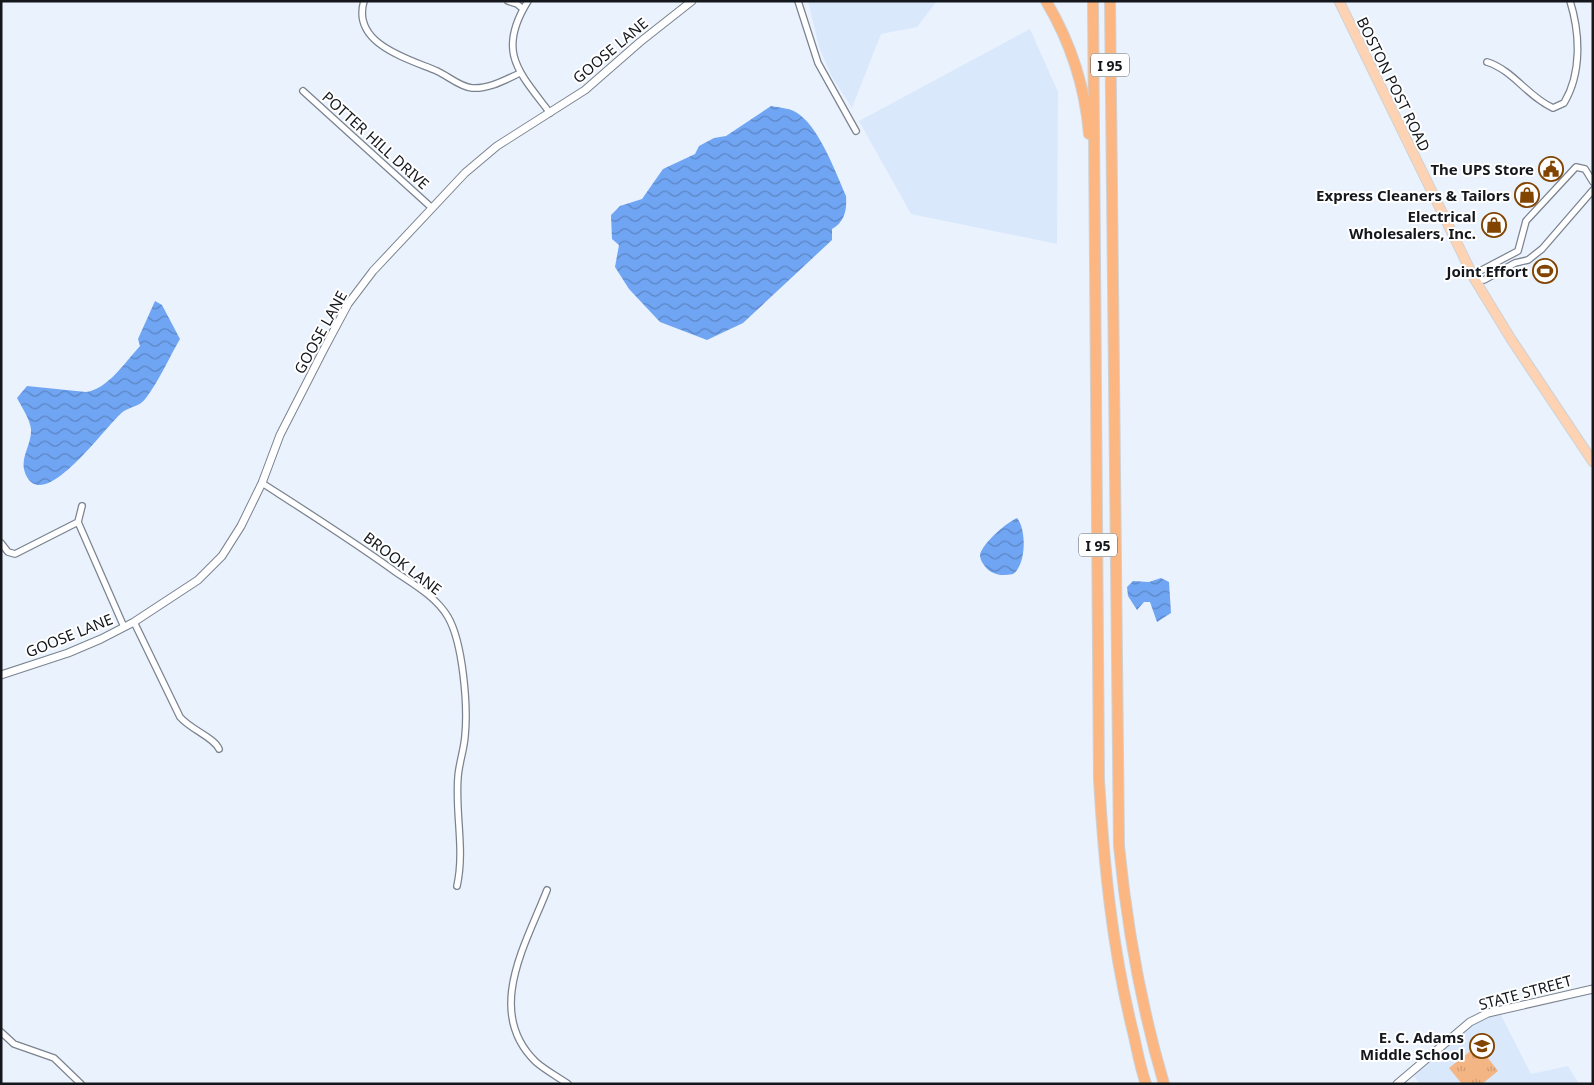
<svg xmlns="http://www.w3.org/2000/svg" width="1594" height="1085" font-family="'Noto Sans',sans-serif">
<defs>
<pattern id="park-tufts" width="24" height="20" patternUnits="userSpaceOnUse" patternTransform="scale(1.25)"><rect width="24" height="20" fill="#f4b585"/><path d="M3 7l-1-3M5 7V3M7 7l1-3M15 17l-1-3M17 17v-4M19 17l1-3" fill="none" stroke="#d09b72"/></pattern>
<pattern id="water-waves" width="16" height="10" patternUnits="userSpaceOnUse" patternTransform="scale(1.25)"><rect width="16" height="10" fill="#70a5f3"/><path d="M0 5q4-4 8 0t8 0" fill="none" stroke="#5b85c4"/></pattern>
</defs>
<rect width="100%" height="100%" fill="#eaf2fe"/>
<!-- built -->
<path fill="#dae8fc" d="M808,1H937L917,27L881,34L852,108L832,77L819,47Z
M1030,29L1058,92L1057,244L911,214L859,121Z
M1499,1011L1531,1074L1568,1066L1579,1084H1420L1414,1076L1469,1025Z"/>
<!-- park -->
<path fill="url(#park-tufts)" d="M1478,1045L1498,1071L1482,1084H1462L1449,1068Z"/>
<!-- water -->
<path fill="url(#water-waves)" d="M771,106C782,108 792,108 800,115C820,130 836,173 846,196C847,209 845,222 832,229V240L743,323L707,340L660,322L629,289L615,267L619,245L612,239L611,215L620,206L642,199L663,169L695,154L699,146L714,138L726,136Z
M155,301L162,305L180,339C169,358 159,381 146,398C139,407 132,406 124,411C108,422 47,512 27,477C17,460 32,446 31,429C30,419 21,406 17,398L27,386L86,392C108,389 126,361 140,346L138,339Z
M1017,518C1027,530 1026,565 1013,574C999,577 989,574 982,562C980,558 979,554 982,550C987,540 1006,523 1017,518Z
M1161,578L1169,582L1171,613L1157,622L1150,602H1144L1137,610L1128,596L1127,587L1133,581L1149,582Z"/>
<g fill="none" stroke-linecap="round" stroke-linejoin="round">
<defs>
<path id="minor" d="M364,1C351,44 409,59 437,71C448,76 460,87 472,88C489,89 505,80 520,73
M508,1L517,4L523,9
M528,1C496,52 519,72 550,113
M798,1L818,63L856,131
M1487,62C1513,70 1528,97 1553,108L1564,103C1582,73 1580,33 1570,1
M303,91L432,208
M1593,182L1585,169L1576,167L1526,221L1518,251L1480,271L1475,280H1484L1515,263L1528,260L1542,249L1593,190
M262,483C307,512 353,541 397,573C415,585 437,598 448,617C463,643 468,706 465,736C464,750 459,763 458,777C455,814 465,849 457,886
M78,522L82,506
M1,543L8,552L15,554L78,522L124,627
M134,622L180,717C191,730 214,737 219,749
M547,890C526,944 484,1012 536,1062C545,1070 558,1077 568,1084
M1,1032L14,1044L54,1058L81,1084"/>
<path id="tertiary" d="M1,675L68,653L101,639L134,622L198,580L222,556L241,526L262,483L280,435L324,349L348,304L373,271L465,173L497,146L585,90L640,42L692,1
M1397,1084L1470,1022L1488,1013L1593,989"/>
<path id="primary" d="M1339,1L1475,280L1511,339L1593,462"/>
<path id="motorway" d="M1046,1C1071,43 1085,86 1089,134
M1093,1L1099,779C1104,865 1112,948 1133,1032C1137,1049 1140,1067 1146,1084
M1110,1L1119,846C1127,927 1141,1006 1164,1084"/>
</defs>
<!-- minor casing -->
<use href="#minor" stroke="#7a838f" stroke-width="8"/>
<!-- tertiary casing -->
<use href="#tertiary" stroke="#7a838f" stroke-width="9"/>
<!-- primary casing -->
<use href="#primary" stroke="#d0d1d2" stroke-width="11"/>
<!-- motorway casing -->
<use href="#motorway" stroke="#d0d1d2" stroke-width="12"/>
<!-- minor -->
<use href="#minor" stroke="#fff" stroke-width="5.5"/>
<!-- tertiary -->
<use href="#tertiary" stroke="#fff" stroke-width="7"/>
<!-- primary -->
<use href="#primary" stroke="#fdd3b4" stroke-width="9"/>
<!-- motorway -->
<use href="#motorway" stroke="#fbb682" stroke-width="10"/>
</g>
<!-- icons -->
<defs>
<symbol id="civic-ring" viewBox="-11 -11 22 22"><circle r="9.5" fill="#fff" stroke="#814401" stroke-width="1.5"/><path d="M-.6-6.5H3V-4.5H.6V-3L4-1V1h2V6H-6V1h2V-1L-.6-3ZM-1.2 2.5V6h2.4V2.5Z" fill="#814401"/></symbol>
<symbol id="shop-ring" viewBox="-11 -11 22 22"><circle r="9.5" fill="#fff" stroke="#814401" stroke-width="1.5"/><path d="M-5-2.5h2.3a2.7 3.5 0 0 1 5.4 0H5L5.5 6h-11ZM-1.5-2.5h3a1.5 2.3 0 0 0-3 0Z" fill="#814401"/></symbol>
<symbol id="stadium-ring" viewBox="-11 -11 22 22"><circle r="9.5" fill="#fff" stroke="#814401" stroke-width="1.5"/><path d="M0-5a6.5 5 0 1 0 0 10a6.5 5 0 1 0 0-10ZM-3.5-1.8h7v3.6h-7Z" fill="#814401"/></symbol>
<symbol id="school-ring" viewBox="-11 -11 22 22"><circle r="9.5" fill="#fff" stroke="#814401" stroke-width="1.5"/><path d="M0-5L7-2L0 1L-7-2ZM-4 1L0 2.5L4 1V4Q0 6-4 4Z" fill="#814401"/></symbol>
</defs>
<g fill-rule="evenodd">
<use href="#civic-ring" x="1537" y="155" width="28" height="28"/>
<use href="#shop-ring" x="1513" y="181" width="28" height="28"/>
<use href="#shop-ring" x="1480" y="211" width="28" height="28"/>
<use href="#stadium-ring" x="1531" y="257" width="28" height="28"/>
<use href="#school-ring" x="1468" y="1032" width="28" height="28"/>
</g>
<g text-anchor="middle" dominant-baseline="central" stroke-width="4" stroke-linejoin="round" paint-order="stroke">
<!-- shield labels -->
<g fill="#fff" stroke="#5a5d60" stroke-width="1">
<rect x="1091" y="53.5" width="38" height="23" rx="4"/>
<rect x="1079" y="533.5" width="38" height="23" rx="4"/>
</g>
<g font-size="14" font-weight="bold" fill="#14171c">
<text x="1110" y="65">I 95</text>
<text x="1098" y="545">I 95</text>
</g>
<!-- street labels -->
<g font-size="15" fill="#14171c" stroke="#fff">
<text transform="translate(610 50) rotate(-40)">GOOSE LANE</text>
<text transform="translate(1394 84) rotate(64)">BOSTON POST ROAD</text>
<text transform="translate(376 140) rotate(42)">POTTER HILL DRIVE</text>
<text transform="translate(320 332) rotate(-61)">GOOSE LANE</text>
<text transform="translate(403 563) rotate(37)">BROOK LANE</text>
<text transform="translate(69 635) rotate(-22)">GOOSE LANE</text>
<text transform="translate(1525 992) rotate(-15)">STATE STREET</text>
</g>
<!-- poi labels -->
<g font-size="15" font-weight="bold" fill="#14171c" stroke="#fff" text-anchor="end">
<text x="1534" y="169">The UPS Store</text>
<text x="1510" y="195">Express Cleaners &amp; Tailors</text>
<text x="1476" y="216">Electrical<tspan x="1476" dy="17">Wholesalers, Inc.</tspan></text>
<text x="1528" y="271">Joint Effort</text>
<text x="1464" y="1037">E. C. Adams<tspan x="1464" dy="17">Middle School</tspan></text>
</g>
</g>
<!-- border -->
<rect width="1594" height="1085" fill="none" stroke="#14171c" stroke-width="5"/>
</svg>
